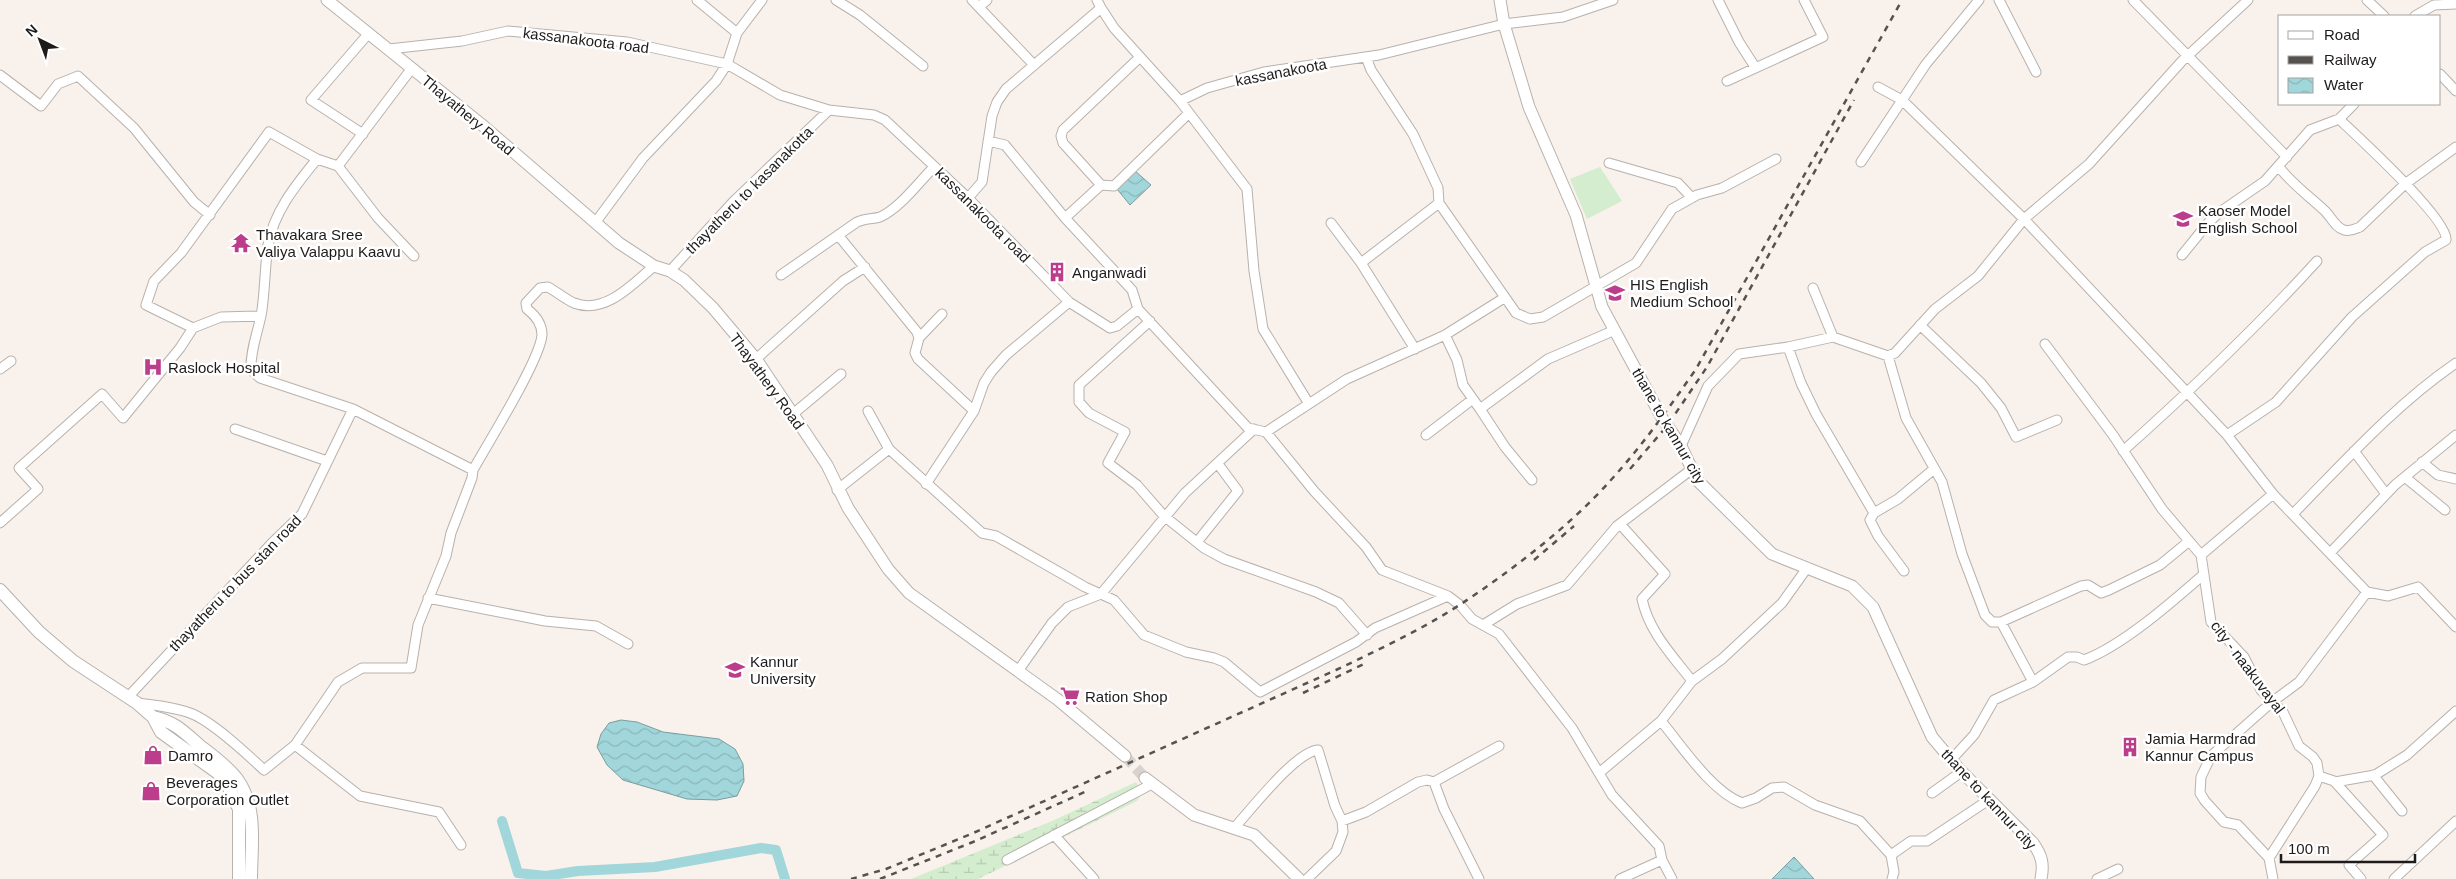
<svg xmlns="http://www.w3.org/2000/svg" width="2456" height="879" font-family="Helvetica,sans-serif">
<defs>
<pattern id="wetland-marsh" width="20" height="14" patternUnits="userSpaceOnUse" patternTransform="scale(1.25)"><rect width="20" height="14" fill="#d4edce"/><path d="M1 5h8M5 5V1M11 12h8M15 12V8" fill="none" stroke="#b6cbb0"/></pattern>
<pattern id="water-waves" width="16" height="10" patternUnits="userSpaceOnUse" patternTransform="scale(1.25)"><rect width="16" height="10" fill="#a1d6da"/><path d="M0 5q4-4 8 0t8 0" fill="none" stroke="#8ab7ba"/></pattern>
</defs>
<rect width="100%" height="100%" fill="#f9f1ec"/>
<!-- wetland -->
<path fill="url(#wetland-marsh)" d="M1136,782L1142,793L1137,801L978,879H911L1052,821Z"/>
<!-- park -->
<path fill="#d4edce" d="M1600,167L1622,201L1587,219L1570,179Z"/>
<!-- water -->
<path fill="url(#water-waves)" stroke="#7a9ea0" d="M1134,170L1151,185L1130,205L1117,189Z
M621,720L637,722L663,732L719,739L735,749L743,764L744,781L737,796L717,800L687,799L623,780L607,765L597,747L601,734L609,723Z
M1794,857L1814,879H1772Z"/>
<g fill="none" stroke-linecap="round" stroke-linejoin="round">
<!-- canal -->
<path stroke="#a1d6da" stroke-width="10" d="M502,821L518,873L546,876L578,871L655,867L761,848L776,850L785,879"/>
<!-- tertiary-tunnel -->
<path stroke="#d8d1cc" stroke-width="11" stroke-dasharray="11 5.5" stroke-linecap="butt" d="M1125,756L1145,778"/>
<defs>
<path id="minor" d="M697,0L737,33L762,0
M836,0L860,15L923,66
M972,0L1034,65
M1718,0L1739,42L1755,67
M1999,0L2036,72
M2133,0L2287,157
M2367,0L2384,16
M979,7L987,0
M1101,8L1114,28L1180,101L1207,88L1264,72L1379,55L1504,24L1563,17L1613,0
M2415,16L2434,5L2456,4
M389,49L462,41L508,31L627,42L727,64L780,95L829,110L874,115L885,120L968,198L1069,302L1110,328L1117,326L1138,309L1248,428L1266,432L1347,379L1445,335L1504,298
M1366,57L1371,70L1413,134L1438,188L1439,203L1516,313L1530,319L1543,317L1636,263L1672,209L1697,195L1722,188L1776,159
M1139,58L1063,130L1061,136L1063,143L1101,185L1114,186L1189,113
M2440,74L2456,91
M0,75L41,106L58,84L78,76L134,128L194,202L210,215
M1727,81L1823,37L1804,0
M1878,87L1902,100L2024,219L2227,435L2273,494L2367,592L2299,682L2272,702L2211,756L2201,777L2200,793L2205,801L2224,822L2238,825L2269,858
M1180,101L1247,189L1254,271L1263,329L1309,404
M363,134L311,100L369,33
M988,141L1005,145L1065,218
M1861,162L1926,64L1979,0
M1609,163L1678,183L1692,198
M338,166L378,218L414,256
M2279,167C2292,184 2309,196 2325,211C2331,217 2336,228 2344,230C2350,232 2355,229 2360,227L2405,184L2456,147
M1101,185L1065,218L1132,290L1138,309
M968,198L982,182L992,116L997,102L1006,89L1101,8L1097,0
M595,223L643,158L716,81L727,64L737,33
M1331,223L1361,263L1415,349
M838,235L917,332L919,338L915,353L918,359L974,411
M2182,255L2208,223L2220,212L2265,181L2310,130L2339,119
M1361,263L1439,203
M670,271L733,202L829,110
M781,275L857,222C866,218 874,219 880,217C900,208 918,183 934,167
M1813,288L1833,337
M1150,321L1079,385V402L1089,413L1125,432L1108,463L1137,485L1164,516L1204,548L1224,559L1316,592L1339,603L1367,635
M1920,325L1981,383L2001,408L2016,437L2057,420
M193,328L146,305L154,281L181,253L269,132L317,159
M1445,335L1457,360L1463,385L1480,409L1548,359L1615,330
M919,338L942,314
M2045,344L2113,435L2162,509L2201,555
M1788,347L1801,383L1816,414L1874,513
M1888,356L1906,418L1942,482L1962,554L1985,615L1992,622H2001L2033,682
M756,359L843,281L865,267
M0,369L11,361
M353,409L473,470
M1480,409L1505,447L1532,480
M868,411L889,449
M793,414L841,374
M235,429L327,461
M1266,432L1314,491L1366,547L1382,570L1448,596L1460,605L1472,619L1499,634L1572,728L1612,795L1659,846L1662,860
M1426,435L1473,399
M2227,435L2276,402L2352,317L2425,252L2446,240C2449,220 2357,136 2339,119L2354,104
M1681,446L1708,386L1739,354L1788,347L1833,337L1888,356L1895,353L1935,309L1978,276L2024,219L2089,164L2182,61L2248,0
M2123,451C2190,391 2256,328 2317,261
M2354,451L2386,494
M2422,462L2438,475L2456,479
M2406,478L2445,510
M926,484L974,411L984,383L991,372L1006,355L1069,302
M837,490L889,449L982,533L996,536L1085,587L1114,600L1144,635L1186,652L1214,658L1224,662L1260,692L1356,642L1375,628L1448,596
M2294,513C2345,461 2396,404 2456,363
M0,523L38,489L19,468L102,394L123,418L180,348L193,328L221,317L261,316
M1620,524L1665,574L1642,599C1649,632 1672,655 1692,681
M1197,542L1238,491L1218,464
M2330,553L2395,485L2456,435
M1904,571L1878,536L1870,520L1874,513L1898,499L1934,469
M2367,592L2388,596L2418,587L2456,627
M428,598L545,621L596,626L628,644
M2001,622L2081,586L2088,585L2101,593L2109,590L2160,565L2188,542
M1483,625L1517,604L1567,585L1617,526L1692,469
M1018,671L1052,623L1068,607L1101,594L1185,493L1254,429
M128,697L272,543L302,514L353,409L260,378L251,370C250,349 259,330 262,310C265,288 265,266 268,245C274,211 296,185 317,159L338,166L412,68
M137,703C155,705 173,707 190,713C212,721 246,753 264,770L295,745L338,682L362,668H411L418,625L446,556L451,533L472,478L473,470C488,443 540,360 542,335C542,324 535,315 527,309L526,303L540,288L548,287C557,292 565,299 574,303C605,315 633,284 654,266
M1661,721C1682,746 1711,791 1742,803L1756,798L1772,788L1784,787L1815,805L1860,821L1891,855L1894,872L1892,879
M295,745L360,796L439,812L461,845
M1951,760L1974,735L1994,700L2033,682L2068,657H2077L2084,660C2122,646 2172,602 2204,574
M1599,773L1661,721L1692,681L1722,659L1782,603L1807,568
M2373,775L2402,811
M2319,776L2334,781L2383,835L2349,865L2361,879
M1434,782L1499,746
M2335,782L2375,775L2407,755L2456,711
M1932,793L1961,772
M1234,828C1251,810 1295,752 1318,750L1335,806L1342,821L1366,812L1418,782L1427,780L1434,782L1444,809L1479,879
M1054,835L1094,879
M1891,855L1911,841H1927L1990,799
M1007,860L1152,784
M1307,879L1336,851L1343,832L1342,821
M1620,879L1662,860L1672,879
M2097,879L2118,869
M2273,879L2269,858L2315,786L2319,776L2317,763L2313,757L2299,746L2283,712L2261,690L2244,657L2211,622L2201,555L2273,494
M2394,879L2456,821"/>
<path id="tertiary" d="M327,0L481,124L619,243L654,266L670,271L684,280L713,308L756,359L827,465L848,508L888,569L909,593L1057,699L1125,756
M1500,0L1504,24L1529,107L1576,215L1602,307L1662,418L1681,446L1697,480L1772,554L1852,586L1873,607L1932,737L1959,769L2033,843C2042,856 2044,864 2041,879
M1145,778L1194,815L1254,835L1299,879"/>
<path id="secondary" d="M0,590L39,632L73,661L137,703L153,717L161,732L218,773L227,784L239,809V879
M153,717C175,722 183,731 200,746C213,756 227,766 237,779C258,808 251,846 251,879"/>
</defs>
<!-- minor casing -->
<use href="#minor" stroke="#b8b1ac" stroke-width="11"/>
<!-- tertiary casing -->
<use href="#tertiary" stroke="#b8b1ac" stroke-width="13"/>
<!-- secondary casing -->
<use href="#secondary" stroke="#b8b1ac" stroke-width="14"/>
<!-- minor -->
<use href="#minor" stroke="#fff" stroke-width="9"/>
<!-- tertiary -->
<use href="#tertiary" stroke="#fff" stroke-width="11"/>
<!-- secondary -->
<use href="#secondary" stroke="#fff" stroke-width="12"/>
<!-- rail -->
<path stroke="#565250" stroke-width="2.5" stroke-dasharray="6 6" stroke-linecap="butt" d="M1630,469L1667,426L1707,367L1854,100
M1534,560L1574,526
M1303,693L1366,663
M851,879L886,869L971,834L1336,670C1378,650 1421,630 1461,604C1511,571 1570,526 1610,481C1642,446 1669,408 1696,369L1902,0
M880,879L973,842L1087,791"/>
</g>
<!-- icons -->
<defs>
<symbol id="school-bare" viewBox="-9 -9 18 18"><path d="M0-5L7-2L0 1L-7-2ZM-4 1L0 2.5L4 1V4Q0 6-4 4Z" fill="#bb3d8c" stroke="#fff" stroke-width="2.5" paint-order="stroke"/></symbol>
<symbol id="temple-bare" viewBox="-9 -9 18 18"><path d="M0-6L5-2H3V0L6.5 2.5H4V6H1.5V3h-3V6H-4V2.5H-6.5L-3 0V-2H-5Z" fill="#bb3d8c" stroke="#fff" stroke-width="2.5" paint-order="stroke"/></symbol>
<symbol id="building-bare" viewBox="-9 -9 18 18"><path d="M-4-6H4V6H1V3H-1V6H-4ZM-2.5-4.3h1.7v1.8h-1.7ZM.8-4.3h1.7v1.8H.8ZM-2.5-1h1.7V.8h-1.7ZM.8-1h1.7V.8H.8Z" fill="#bb3d8c" stroke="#fff" stroke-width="2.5" paint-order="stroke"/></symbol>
<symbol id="hospital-bare" viewBox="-9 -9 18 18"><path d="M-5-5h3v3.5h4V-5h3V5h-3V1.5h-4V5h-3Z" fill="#bb3d8c" stroke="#fff" stroke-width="2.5" paint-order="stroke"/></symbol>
<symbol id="university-bare" viewBox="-9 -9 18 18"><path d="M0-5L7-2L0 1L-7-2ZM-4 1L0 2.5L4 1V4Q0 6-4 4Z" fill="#bb3d8c" stroke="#fff" stroke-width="2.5" paint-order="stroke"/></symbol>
<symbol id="supermarket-bare" viewBox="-9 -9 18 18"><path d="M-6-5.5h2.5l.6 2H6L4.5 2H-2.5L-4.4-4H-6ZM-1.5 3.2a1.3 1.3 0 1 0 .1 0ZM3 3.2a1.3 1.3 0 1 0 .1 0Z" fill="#bb3d8c" stroke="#fff" stroke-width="2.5" paint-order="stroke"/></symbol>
<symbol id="shop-bare" viewBox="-9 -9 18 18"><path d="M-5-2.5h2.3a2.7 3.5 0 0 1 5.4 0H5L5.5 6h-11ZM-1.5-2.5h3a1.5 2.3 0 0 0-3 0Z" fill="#bb3d8c" stroke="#fff" stroke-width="2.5" paint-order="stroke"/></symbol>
</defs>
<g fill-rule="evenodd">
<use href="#school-bare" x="2169" y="205" width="28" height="28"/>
<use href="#temple-bare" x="227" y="229" width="28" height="28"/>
<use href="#building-bare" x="1043" y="258" width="28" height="28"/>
<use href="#school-bare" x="1601" y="279" width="28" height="28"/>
<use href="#hospital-bare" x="139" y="353" width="28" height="28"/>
<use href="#university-bare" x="721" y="656" width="28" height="28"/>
<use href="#supermarket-bare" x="1056" y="682" width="28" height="28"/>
<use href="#building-bare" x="2116" y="733" width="28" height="28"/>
<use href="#shop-bare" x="139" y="741" width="28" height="28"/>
<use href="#shop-bare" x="137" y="777" width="28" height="28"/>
</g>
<g text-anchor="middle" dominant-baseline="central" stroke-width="5" stroke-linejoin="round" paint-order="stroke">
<!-- street labels -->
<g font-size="15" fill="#1e1b1a" stroke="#fff">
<text transform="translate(586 40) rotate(7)">kassanakoota road</text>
<text transform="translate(1281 72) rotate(-11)">kassanakoota</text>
<text transform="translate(468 115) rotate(40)">Thayathery Road</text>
<text transform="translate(749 190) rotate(-45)">thayatheru to kasanakotta</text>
<text transform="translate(983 215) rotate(45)">kassanakoota road</text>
<text transform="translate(767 381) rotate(54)">Thayathery Road</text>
<text transform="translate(1669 426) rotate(60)">thane to kannur city</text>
<text transform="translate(235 583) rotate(-46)">thayatheru to bus stan road</text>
<text transform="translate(2248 667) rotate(53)">city - naakuvayal</text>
<text transform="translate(1989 799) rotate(47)">thane to kannur city</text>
</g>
<!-- poi labels -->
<g font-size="15" fill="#1e1b1a" stroke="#fff" text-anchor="start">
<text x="2198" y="210">Kaoser Model<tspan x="2198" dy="17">English School</tspan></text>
<text x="256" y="234">Thavakara Sree<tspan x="256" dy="17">Valiya Valappu Kaavu</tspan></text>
<text x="1072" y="272">Anganwadi</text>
<text x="1630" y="284">HIS English<tspan x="1630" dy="17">Medium School</tspan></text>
<text x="168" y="367">Raslock Hospital</text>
<text x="750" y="661">Kannur<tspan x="750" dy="17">University</tspan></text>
<text x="1085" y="696">Ration Shop</text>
<text x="2145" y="738">Jamia Harmdrad<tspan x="2145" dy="17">Kannur Campus</tspan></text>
<text x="168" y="755">Damro</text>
<text x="166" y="782">Beverages<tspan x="166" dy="17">Corporation Outlet</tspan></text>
</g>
</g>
<!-- legend -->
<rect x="2278" y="15" width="162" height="90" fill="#ffffff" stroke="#a5a4a3"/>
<rect x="2288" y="31" width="25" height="8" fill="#ffffff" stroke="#a5a4a3"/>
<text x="2324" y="40" font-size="15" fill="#1e1b1a">Road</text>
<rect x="2288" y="56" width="25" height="8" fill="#565250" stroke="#a5a4a3"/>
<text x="2324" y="65" font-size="15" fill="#1e1b1a">Railway</text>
<rect x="2288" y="78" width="25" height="15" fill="url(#water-waves)" stroke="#a5a4a3"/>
<text x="2324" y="90" font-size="15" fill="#1e1b1a">Water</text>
<!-- north arrow -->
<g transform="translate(40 40) rotate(318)" stroke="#ffffff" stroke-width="4" paint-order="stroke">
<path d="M0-4L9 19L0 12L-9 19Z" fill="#1e1b1a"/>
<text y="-8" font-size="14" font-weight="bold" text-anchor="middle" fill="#1e1b1a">N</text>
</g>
<!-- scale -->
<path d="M2281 854v8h134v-8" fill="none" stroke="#1e1b1a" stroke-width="2.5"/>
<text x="2288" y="854" font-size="15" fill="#1e1b1a" stroke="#ffffff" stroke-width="4" paint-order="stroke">100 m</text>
</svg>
